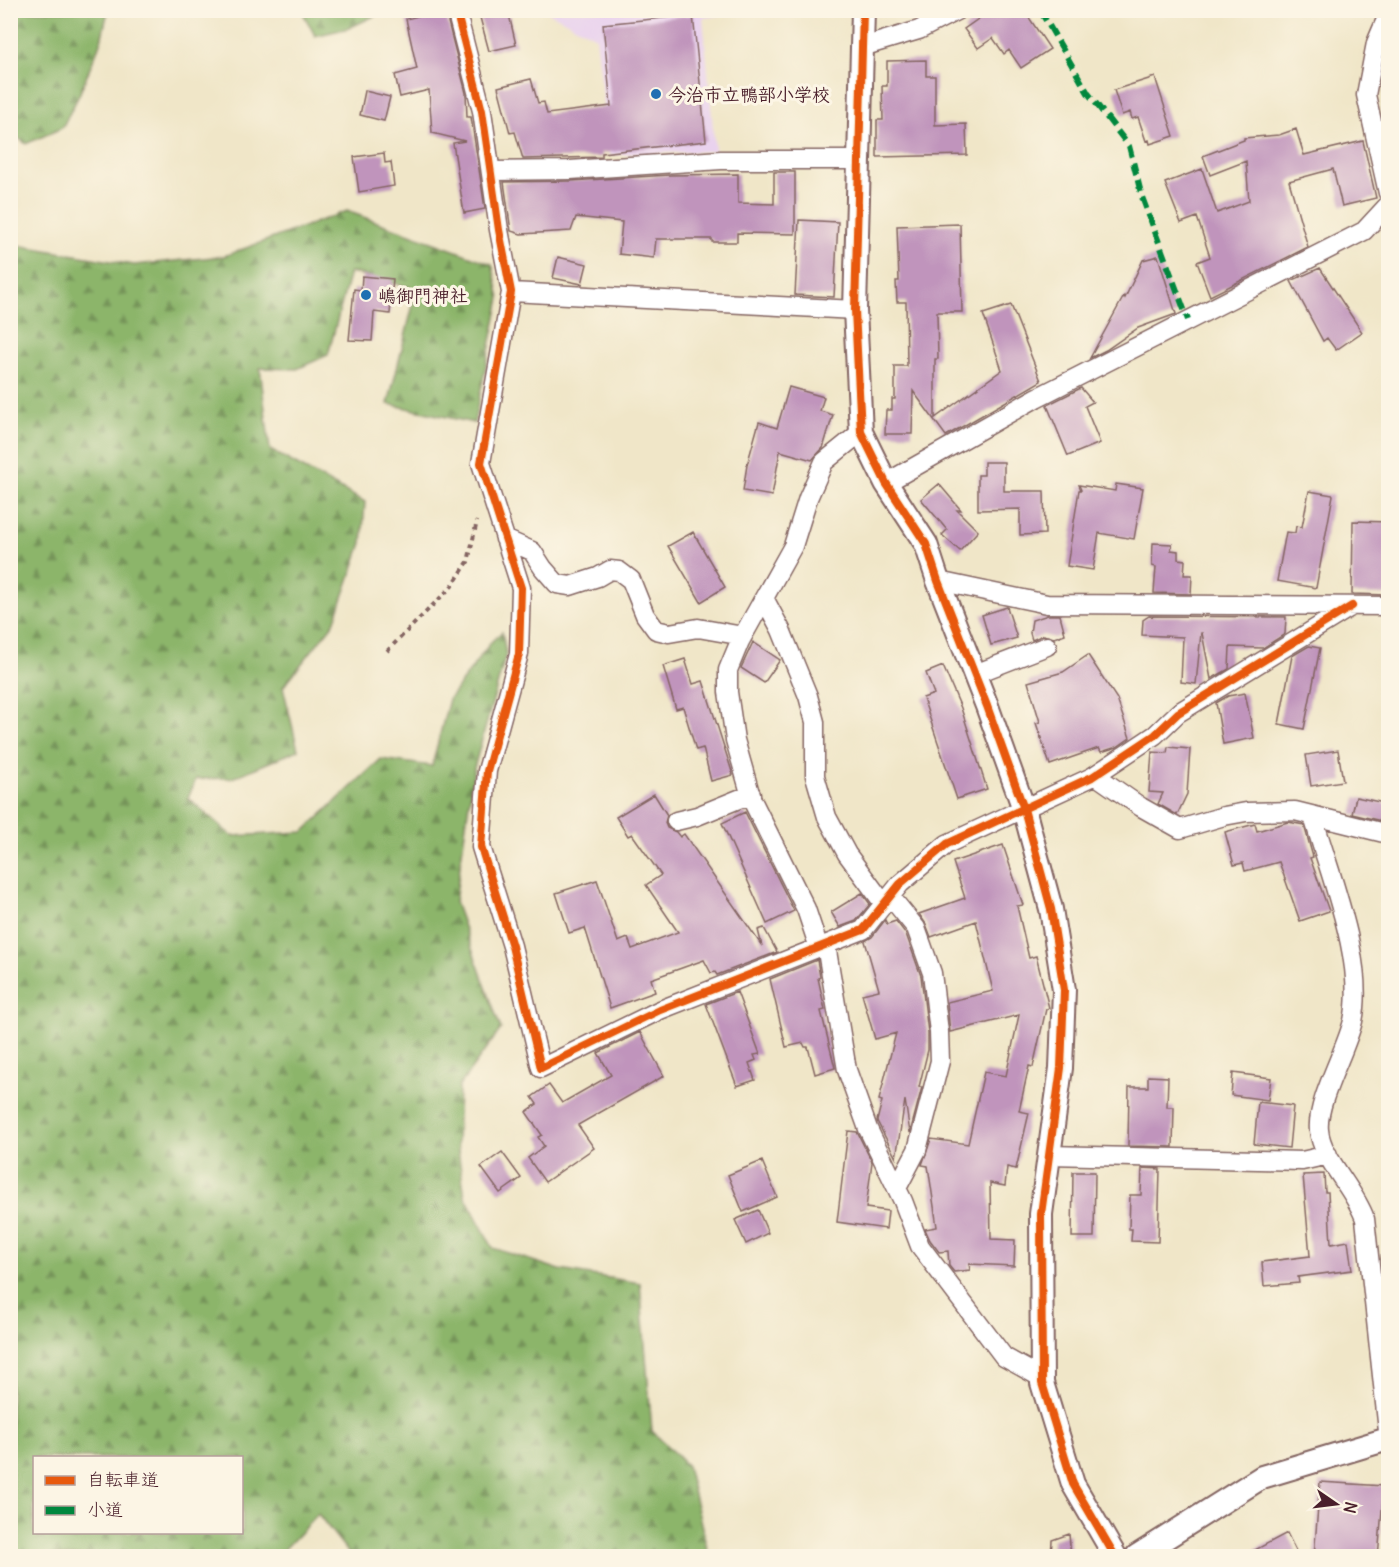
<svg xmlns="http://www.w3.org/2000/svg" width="1399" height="1567" font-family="Delius,'Klee One',sans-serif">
<defs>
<pattern id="forest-firs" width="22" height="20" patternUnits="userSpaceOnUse" patternTransform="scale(1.5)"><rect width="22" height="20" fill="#8cb56b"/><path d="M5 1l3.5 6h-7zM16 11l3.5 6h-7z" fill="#749358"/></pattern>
</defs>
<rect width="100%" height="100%" fill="#fcf5e5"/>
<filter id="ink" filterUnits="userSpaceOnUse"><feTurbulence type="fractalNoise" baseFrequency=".0167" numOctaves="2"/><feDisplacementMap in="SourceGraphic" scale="12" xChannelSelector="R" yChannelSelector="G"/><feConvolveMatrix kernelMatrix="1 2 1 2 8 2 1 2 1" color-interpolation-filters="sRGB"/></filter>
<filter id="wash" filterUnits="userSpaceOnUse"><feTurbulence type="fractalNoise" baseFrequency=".008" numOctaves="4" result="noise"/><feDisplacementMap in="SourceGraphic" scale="24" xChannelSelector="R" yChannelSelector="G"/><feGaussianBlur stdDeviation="1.35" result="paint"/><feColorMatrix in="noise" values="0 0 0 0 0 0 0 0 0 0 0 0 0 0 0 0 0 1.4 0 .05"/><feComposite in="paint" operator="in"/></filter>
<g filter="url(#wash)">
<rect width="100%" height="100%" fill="#f0e6c8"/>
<!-- built -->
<path fill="#e9d2ee" d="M546,11H728L727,14L703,18L715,151L610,155L596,37Z"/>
<!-- forest -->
<path fill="url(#forest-firs)" stroke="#6b6a4b" stroke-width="1.5" fill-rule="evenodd" d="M10,11H108L101,41L79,95L62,128L26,144L11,132Z
M302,11H385L349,28L315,36Z
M347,211L492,264L500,298L474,423L388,404L417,289L350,272L328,355L297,369L260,368L270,450L365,502L362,543L334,623L283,687L298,750L232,778L196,779L188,798L232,836L303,832L381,759L432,766L449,699L491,642L502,632L506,654L474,768L455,902L501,1029L459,1086L457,1144L465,1196L493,1248L560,1270L640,1283L652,1431L687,1466L709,1556H400L396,1552L389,1556H351L318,1514L278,1556H11L10,244L134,265L224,256ZM34,1458H242V1532H34Z"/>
<g id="blocks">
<!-- building -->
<path fill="#c094bc" d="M441,10H445L466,93L467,117H471L485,209L464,213L453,143L465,141L432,133L429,90L400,97L395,75L417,69L406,19Z
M478,10H508L516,45L489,51Z
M991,10H1000L1005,18L1017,10H1024L1050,49L1021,68L1009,50L1004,54L993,38L978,48L964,29Z
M693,15L706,141L602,153V157L523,159L515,132L510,133L498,87L531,79L538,103L544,102L547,114L611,106L603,24Z
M926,60V76H935V125L966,124L967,155L877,157V120H883L882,86H887V61Z
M1155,77L1174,136L1150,144L1149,140L1146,141L1138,117L1132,119L1130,112L1122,115L1114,90Z
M365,91L390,97L384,121L360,115Z
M1296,129L1304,155L1363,141L1376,198L1342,206L1333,169L1289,181L1308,247L1210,296L1197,262L1210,257L1197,217L1181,223L1165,183L1202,169L1217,213L1249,201L1246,161L1210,175L1203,156L1244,140V138L1279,135Z
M384,153L385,163L391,162L394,186L359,192L354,157Z
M774,172H795V234L737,233V242H712V239H656L654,258L619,254L622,222L576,217L571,231L521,234L511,231L504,182L571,181L670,175L738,174V203L774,204Z
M799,220L838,222L834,297L795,295Z
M960,224L962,312H937L938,359H935V418L1002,370L983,314L1011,305L1041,381L946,436L913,391L912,434H885L886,410H892V399H895V368L894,366H907L906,302H897L896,281H899L897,226Z
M1158,256L1176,314L1138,328L1106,350L1090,358L1124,296L1125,298L1143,260Z
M558,257L587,264L582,284L553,278Z
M1320,268L1362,332L1336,350L1327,338L1323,341L1291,281Z
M362,276L393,279L390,314L374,312L372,341L349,340L354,289L361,290Z
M789,387L824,397L820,411L833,415L823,448L812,460L780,451L772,496L743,491L747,465L759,422L777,428Z
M1081,388L1093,402L1085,406L1100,443L1068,456L1047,405Z
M984,462H1004V491H1044L1045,534L1020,535V509L978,510V475H984Z
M939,484L961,510H957L978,531L960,551L942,535L947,530L921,499Z
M1116,484L1143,488L1134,539L1099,533L1093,570L1067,566L1079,490H1081L1079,485L1115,491Z
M1309,491L1333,495L1316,588L1277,581L1286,532L1295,533L1296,526L1302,527Z
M1353,521L1389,522V595L1352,594Z
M693,532L725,587L701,602L668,546Z
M1153,543L1172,544L1171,550L1178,551V559L1185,560L1184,575H1192L1191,594L1154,593L1156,567L1152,566Z
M1007,607L1017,638L991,645L982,615Z
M1048,615H1060L1065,634L1054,638L1043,635L1032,640L1030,633L1032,620Z
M1149,616L1286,617L1285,634L1263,648L1230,647L1229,669L1211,679L1202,633H1201L1196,684L1181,682L1183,637L1142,635L1143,620Z
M753,642L780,660L764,683L741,668Z
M1309,646L1320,648L1304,729L1279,724L1292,656Z
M1088,655L1117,699L1130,738L1117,747L1101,752L1099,748L1050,765L1036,723L1040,722L1028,682L1063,672Z
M685,659L693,684L703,681L733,775L711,781L703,748L696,750L683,707L676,709L663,666Z
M943,666L961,708L987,789L957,799L923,698L934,694L926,673Z
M1245,693L1254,738L1223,744L1216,703L1228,696Z
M1168,747L1190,749L1187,794L1177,815L1158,804L1163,793L1149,792L1152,752L1167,753Z
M1338,750L1343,781L1311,786L1306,755Z
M654,794L667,815L665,823L667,828L676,832L680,837L684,834L762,946L758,930L764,928L777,952L717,975L715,972L711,973L704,960L651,979L655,992L610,1008L585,928L569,933L556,893L597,880L618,942L628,938L632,949L678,932L646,885L661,875L632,834L628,836L616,817Z
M1356,797L1389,804L1386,822L1352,814Z
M745,812L794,911L767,924L722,823Z
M1288,822L1304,825L1313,857L1310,858L1329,911L1300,921L1279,862L1245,871L1243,863L1234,865L1225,832L1255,824L1257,831Z
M1003,845L1023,905L1017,906L1029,958L1036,956L1049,1008L1046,1009L1033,1067L1029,1066L1019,1111L1029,1113L1016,1169L1007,1167L1005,1186L990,1183L991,1239L1015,1240L1014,1266L969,1264L970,1270L954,1272L949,1266L948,1251L939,1252L930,1240L925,1229L937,1227L928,1166L922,1165L931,1139L968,1144L984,1072L1006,1076L1019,1015L950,1032L947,1002L993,991L976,921L931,937L926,924L919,914L965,898L953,862Z
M862,893L870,904L856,921L840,927L831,912Z
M885,920L887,924L896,921L906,934L921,976L928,1033V1050L919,1087H922L910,1133L905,1100L896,1158L877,1121L882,1101L879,1100L896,1033L875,1039L862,994L879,990L865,941L872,937Z
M817,960L820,977L818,978L825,1010L821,1011L835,1068L815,1074L808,1047H805L803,1043L786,1047L770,979Z
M737,992L760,1054L754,1055L756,1060L749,1063L755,1080L737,1086L706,1004Z
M640,1032L664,1076L578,1125L594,1148L545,1182L528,1158L544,1146L538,1137L542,1135L526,1112L537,1104L532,1097L549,1085L562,1103L611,1075L598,1053Z
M1233,1073L1271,1078L1268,1100L1231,1095Z
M1148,1076L1168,1077L1167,1107H1174L1173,1147L1128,1146L1129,1087H1148Z
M1258,1102L1293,1106L1289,1148L1254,1144Z
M848,1131L857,1132L872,1162L866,1208L888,1211L886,1229L837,1222Z
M502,1152L521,1178L500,1193L481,1167Z
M762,1161L777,1197L743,1212L728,1175Z
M1142,1168L1160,1169L1158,1242L1131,1241L1132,1229H1129L1130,1195H1141Z
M1073,1172H1095L1094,1237H1072Z
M1324,1174L1325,1192H1328L1331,1244L1348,1241L1352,1270L1298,1277L1299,1283L1264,1286L1262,1262L1310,1256L1303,1175Z
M758,1210L768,1233L746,1244L735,1220Z
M1320,1482L1384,1486L1378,1557H1314Z
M1287,1533L1299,1557H1242Z
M1069,1534L1071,1557H1051L1052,1540Z"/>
</g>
</g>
<g filter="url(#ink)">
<use href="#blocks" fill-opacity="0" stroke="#846562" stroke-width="1.5"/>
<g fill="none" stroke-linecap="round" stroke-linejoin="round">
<defs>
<path id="minor" d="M456,10L482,111L499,230L511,292L481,463L521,588L519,654L487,771L481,847L512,946L541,1068L660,1010L863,930L900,884L947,844L1092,777L1155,735L1178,713L1352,606
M1388,15L1376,43L1366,95L1388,193
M862,47L919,30L958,10
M491,171L570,170L721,160H860
M511,292L855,310
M886,483L1036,398L1364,231L1388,205
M505,539L532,551L543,568L557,584L570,586L598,577L610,570L619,571L631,580L645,615L656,630L669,633L698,628L743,636
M938,581L1047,604L1388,606
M764,598L781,630L808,696L815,722V776L827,817L847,854L884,904
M975,674L1047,646
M1095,775L1141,807L1180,829L1224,816L1246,812L1295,811L1388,834
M1313,816C1329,874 1366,961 1353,1021C1346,1051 1316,1102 1319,1130C1321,1158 1355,1189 1365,1219L1388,1431
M676,821L697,816L751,794
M890,896L916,928L932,973L939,1032L940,1061L917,1150L897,1188
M826,945L847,1070L868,1129L903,1201L920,1246L1004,1357L1042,1378
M819,948L806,909L752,800L735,740L728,692V670L740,641L793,546L808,498L824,462L861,432
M1049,1155L1302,1161L1328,1155"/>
<path id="tertiary" d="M863,10L855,310L861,432L886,483L926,544L938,581L987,706L1024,809L1051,909L1064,990L1061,1068L1041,1214L1042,1383L1073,1484L1115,1556
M1137,1556L1262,1477L1388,1439"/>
</defs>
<!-- minor casing -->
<use href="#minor" stroke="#846562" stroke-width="21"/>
<!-- tertiary casing -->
<use href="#tertiary" stroke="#846562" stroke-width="26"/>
<!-- path -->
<path stroke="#846562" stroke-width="4" stroke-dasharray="4.5 4.5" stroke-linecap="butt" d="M387,651L452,586L468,562L477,521"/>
<!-- minor -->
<use href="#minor" stroke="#fff" stroke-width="18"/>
<!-- tertiary -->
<use href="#tertiary" stroke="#fff" stroke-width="22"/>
<!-- quiet -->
<path stroke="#00873e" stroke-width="6" stroke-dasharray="12 6" stroke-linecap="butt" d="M1040,10L1088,93L1129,146L1142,197L1188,320"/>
<defs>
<path id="cycleway" d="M456,10L482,111L499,230L511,292L481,463L521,588L519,654L487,771L481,847L512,946L541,1068L660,1010L863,930L900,884L947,844L1092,777L1155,735L1178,713L1352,606
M863,10L855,310L861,432L886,483L926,544L938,581L987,706L1024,809L1051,909L1064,990L1061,1068L1041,1214L1042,1383L1073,1484L1115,1556"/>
</defs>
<!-- cycleway casing -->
<use href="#cycleway" stroke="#fcf5e5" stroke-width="11"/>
<!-- cycleway -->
<use href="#cycleway" stroke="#e8590c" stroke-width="8"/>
</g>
</g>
<!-- markers -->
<g fill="#1f6fb2" stroke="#fcf5e5" stroke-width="2">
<circle cx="656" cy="94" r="6"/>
<circle cx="366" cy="295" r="6"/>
</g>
<g text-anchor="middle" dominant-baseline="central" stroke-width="6" stroke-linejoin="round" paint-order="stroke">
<!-- poi labels -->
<g font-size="18" font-weight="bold" fill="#4a1f2b" stroke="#fcf5e5" text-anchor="start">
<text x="668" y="94">今治市立鴨部小学校</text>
<text x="378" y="295">嶋御門神社</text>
</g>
</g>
<!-- margin -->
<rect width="1399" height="1567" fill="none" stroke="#fcf5e5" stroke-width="36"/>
<!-- legend -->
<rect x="33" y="1456" width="210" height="78" fill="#fcf5e5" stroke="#b59f9b" stroke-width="1.5"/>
<rect x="45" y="1476" width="30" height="9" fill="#e8590c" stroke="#b59f9b" stroke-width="1.5"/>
<text x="87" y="1486" font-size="18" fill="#4a1f2b">自転車道</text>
<rect x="45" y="1506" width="30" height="9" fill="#00873e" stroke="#b59f9b" stroke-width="1.5"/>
<text x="87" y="1516" font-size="18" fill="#4a1f2b">小道</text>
<!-- north arrow -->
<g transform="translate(1336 1504) rotate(104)" stroke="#fcf5e5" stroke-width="4.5" paint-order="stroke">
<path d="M0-4.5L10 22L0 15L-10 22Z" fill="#4a1f2b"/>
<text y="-9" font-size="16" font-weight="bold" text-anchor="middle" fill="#4a1f2b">N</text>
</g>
</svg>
